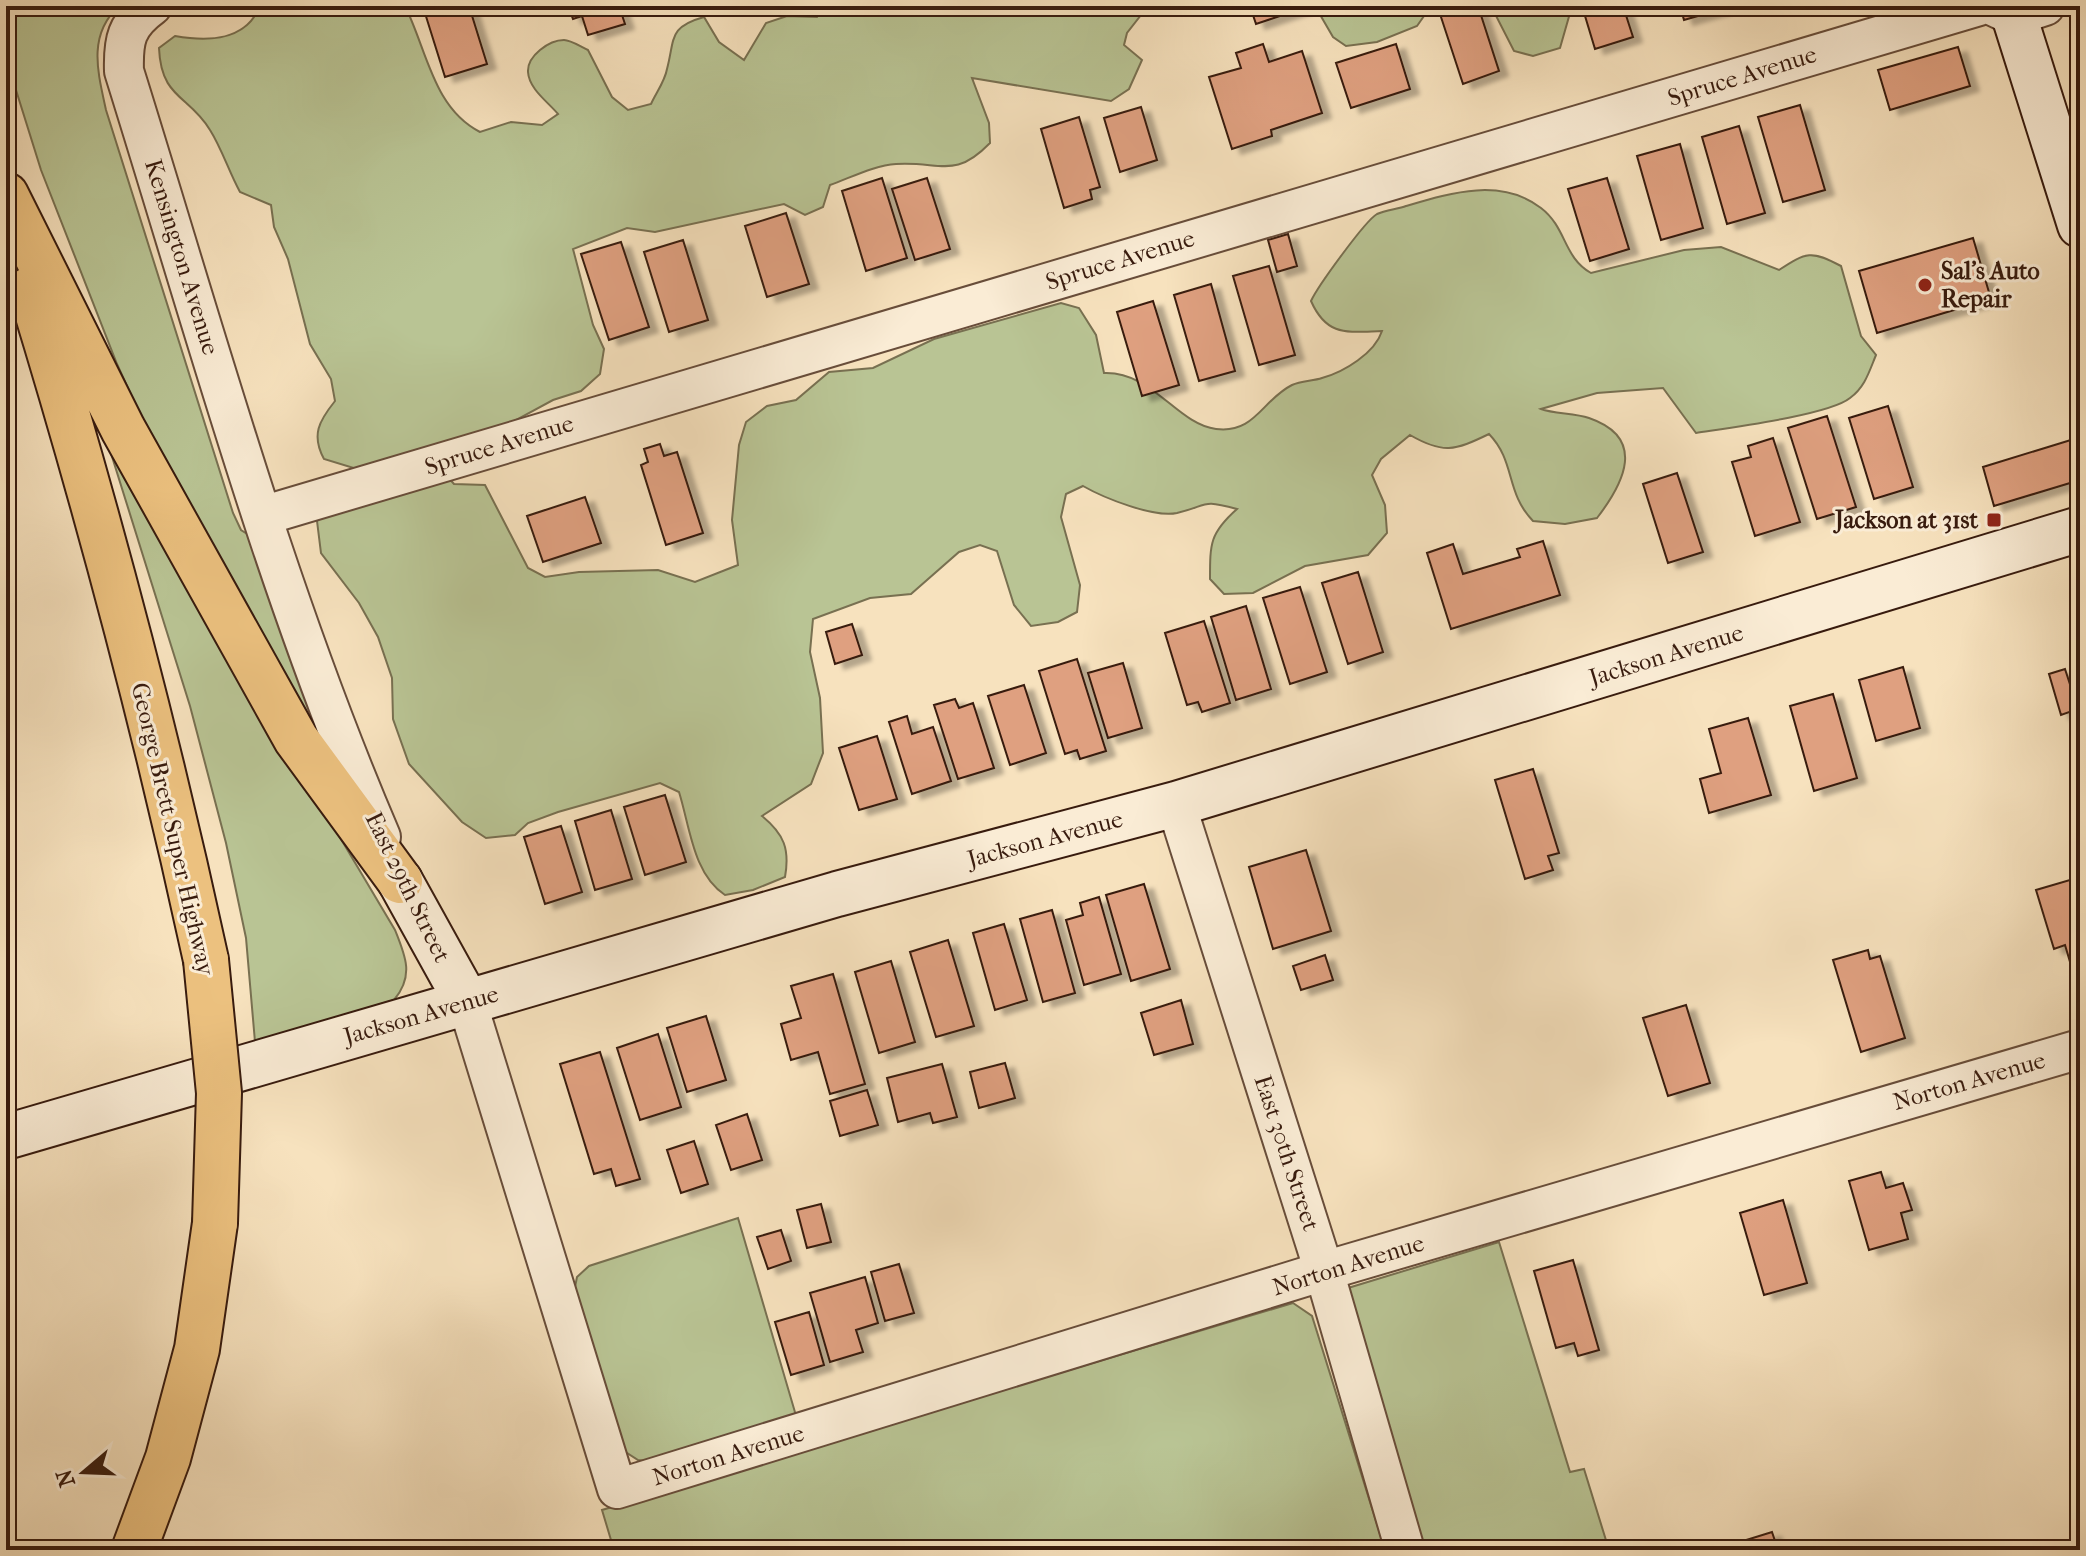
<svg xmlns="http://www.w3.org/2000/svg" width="2086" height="1556" font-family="'IM FELL French Canon',serif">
<defs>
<filter id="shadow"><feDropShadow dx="9" dy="5" stdDeviation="2" flood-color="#0004"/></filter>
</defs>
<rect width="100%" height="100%" fill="#f7e2be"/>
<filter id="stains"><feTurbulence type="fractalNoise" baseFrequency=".0025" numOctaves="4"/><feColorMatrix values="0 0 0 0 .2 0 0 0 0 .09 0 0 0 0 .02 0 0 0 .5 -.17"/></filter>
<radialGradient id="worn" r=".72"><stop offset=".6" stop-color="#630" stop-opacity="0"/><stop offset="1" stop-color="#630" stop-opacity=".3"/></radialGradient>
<!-- green -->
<path fill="#b9c494" stroke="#787051" stroke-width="2" d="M6,6H119C87,35 98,73 106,110L233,513L241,530L257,540L342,772L314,739L181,506L117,364L41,170L6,58Z
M260,6H405C427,50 433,108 480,132L511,122L542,125L558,114C548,102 529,89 528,72C527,56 549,40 564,40C571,40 581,47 588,50L612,97L628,110L651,104C656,93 665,81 667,69C675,39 668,27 704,17L719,42L744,60L766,23L787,16L817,17L823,6H1148L1127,33L1124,45L1142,60L1129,89L1111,101L972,78L989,123L990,143C954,180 941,161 896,164C875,165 850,178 830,185L823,207L805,215L784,204L655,232L627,228L573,249L593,325L604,349L600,374L581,391L553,400L492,433L428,455L454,484L485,485L528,568L545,577L579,572L658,570L695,582L738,565L732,520L739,445L746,422L767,406L796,400L829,372L873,368L934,339L1061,303L1079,308L1096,335L1104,373C1152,371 1177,424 1216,429C1255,434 1262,400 1292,385C1301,381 1313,381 1322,378C1344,372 1375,353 1382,331C1347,332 1327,337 1311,301C1318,286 1365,221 1377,214C1385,210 1398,209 1406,206C1450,193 1501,177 1541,208C1567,228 1563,257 1591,273L1684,250L1721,247L1779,270C1806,252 1812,250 1841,266L1861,336L1876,355C1869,372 1865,387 1850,398C1829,415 1728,428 1696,433L1663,388L1597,393L1541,409C1554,414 1574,413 1589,418C1647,438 1624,483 1597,518L1565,524L1533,521C1505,492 1516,462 1489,434C1454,451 1443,454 1410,435L1381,459L1372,475L1385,505L1387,533L1368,555L1305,566L1253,593L1224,594L1210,579C1210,543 1210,533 1237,509C1200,499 1210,505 1177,513C1154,518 1104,498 1083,486L1066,494L1061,517L1080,585L1077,612L1058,622L1031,626L1014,605L997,551L980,545L959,552L911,594L870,598L813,619L810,652L820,698L823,753L811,784L762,816C784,834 790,849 785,877L753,890L725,895C693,874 690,827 679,792L660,783L558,812L528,823L515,835L486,838L462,822L409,764L393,719L392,678L378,637L359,603L321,553L317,521L370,473L324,459C311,435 319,421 335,401L331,379L310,344L288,259L274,227L271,205L240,192C229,172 222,149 210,130C189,95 161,99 159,48L175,36C209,42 246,41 260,6Z
M1315,6H1431L1417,26L1377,42L1346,46L1333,37Z
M1491,6H1567L1570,13L1560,48L1533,56L1514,51Z
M89,383L193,590L395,930C406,957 414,976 394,1000L255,1042L246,938L226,843L190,706Z
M738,1218L797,1419L653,1462L638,1460L621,1449L573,1297L577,1277L589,1266Z
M1499,1242L1570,1472L1584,1469L1609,1550H1418L1348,1288Z
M1293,1303L1312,1316L1385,1550H614L602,1510Z"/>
<!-- building -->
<path fill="#dfa080" stroke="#381b0e" stroke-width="2" filter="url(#shadow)" d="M436,6H469L487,64L445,77L424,10Z
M568,6H619L625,24L588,35L582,16L573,19Z
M1250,6H1304V8L1256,24Z
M1466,6H1478L1499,71L1463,84L1440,14Z
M1582,6H1623L1633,37L1595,49Z
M1680,6H1721L1722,9L1684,20Z
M1263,44L1269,62L1302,51L1322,113L1271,130L1272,136L1232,149L1209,77L1241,68L1236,53Z
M1396,44L1410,89L1351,108L1336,63Z
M1958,47L1970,86L1890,110L1878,70Z
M1800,105L1825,190L1783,202L1758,117Z
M1141,107L1157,160L1120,172L1104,118Z
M1079,117L1100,187L1090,190L1092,199L1064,208L1041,129Z
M1739,126L1765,213L1727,224L1702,137Z
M1680,144L1703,228L1661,240L1637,156Z
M882,178L907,258L866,271L842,191Z
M927,178L950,249L915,260L892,189Z
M1607,178L1629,249L1590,261L1568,189Z
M786,213L809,284L767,297L745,226Z
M1288,234L1297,266L1277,272L1268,240Z
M1973,238L1991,299L1877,333L1859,271Z
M683,240L708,320L669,332L644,252Z
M621,242L649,327L609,340L581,254Z
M1269,266L1295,355L1259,365L1233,276Z
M1211,284L1235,371L1199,381L1174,295Z
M1153,301L1179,385L1142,396L1117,312Z
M1888,406L1913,487L1874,499L1849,418Z
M1827,416L1856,507L1817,519L1788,428Z
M1773,438L1800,522L1755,536L1732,462L1751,457L1748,446Z
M2074,439L2080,461V480L1994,506L1983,467Z
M660,444L664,456L677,452L703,533L666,545L641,465L648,462L644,449Z
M1677,473L1703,552L1668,563L1643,484Z
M585,497L601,543L543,562L527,516Z
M1543,541L1560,595L1451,629L1427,553L1453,544L1463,574L1520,557L1517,549Z
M1358,572L1383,652L1348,664L1322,583Z
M1300,587L1327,672L1290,684L1263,598Z
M1246,606L1271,689L1236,700L1211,617Z
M1204,621L1230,703L1202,712L1198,702L1187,705L1165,633Z
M852,624L862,655L835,664L826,632Z
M1077,659L1106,751L1080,759L1077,750L1065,754L1039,671Z
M1123,663L1142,728L1108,738L1088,673Z
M1903,667L1920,728L1876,741L1859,680Z
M2065,669L2078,709L2061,715L2049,674Z
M1024,685L1046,753L1010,765L988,696Z
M1833,694L1857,778L1814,791L1790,706Z
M955,699L959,708L973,703L994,768L958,779L934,705Z
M907,716L912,734L933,727L951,781L912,794L889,722Z
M1748,718L1771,795L1709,813L1700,779L1721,773L1709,729Z
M877,736L897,799L859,810L839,748Z
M1533,769L1559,853L1548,856L1553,870L1525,879L1495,780Z
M665,795L686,862L645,875L624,807Z
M611,810L632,879L595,890L575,821Z
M561,826L582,892L545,904L524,837Z
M1306,850L1331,931L1273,949L1249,867Z
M2080,877V970L2073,972L2065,945L2054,949L2036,890Z
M1144,884L1170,969L1131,981L1106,895Z
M1099,897L1121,974L1084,985L1066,920L1083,915L1080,903Z
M1052,910L1075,993L1043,1002L1020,919Z
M1004,924L1027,1000L995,1010L973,933Z
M948,940L974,1026L936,1037L910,952Z
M1868,950L1870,959L1880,956L1905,1038L1861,1052L1833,960Z
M1325,955L1333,980L1301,990L1293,966Z
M891,961L915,1042L879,1053L855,972Z
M833,974L865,1084L830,1094L818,1052L791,1060L781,1024L801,1018L791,986Z
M1181,1000L1193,1044L1154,1055L1141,1013Z
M1686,1005L1710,1083L1668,1096L1643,1018Z
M706,1016L726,1080L687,1092L667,1028Z
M658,1034L681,1107L640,1120L617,1048Z
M600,1052L640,1179L616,1186L611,1169L594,1174L560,1064Z
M1005,1063L1015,1098L979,1108L970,1072Z
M942,1064L957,1117L933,1123L930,1113L898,1122L887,1078Z
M867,1090L878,1125L840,1136L830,1101Z
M747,1114L762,1160L731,1170L716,1125Z
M694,1141L708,1184L681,1193L667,1150Z
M1881,1172L1886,1188L1903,1183L1912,1210L1901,1213L1908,1239L1869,1250L1849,1181Z
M1783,1200L1807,1283L1764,1295L1740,1213Z
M821,1204L831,1242L807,1248L797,1210Z
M781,1230L791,1261L768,1269L757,1237Z
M1573,1260L1599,1350L1578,1356L1574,1343L1556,1348L1534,1271Z
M899,1264L914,1313L885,1321L871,1272Z
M865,1277L878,1323L856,1330L863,1352L830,1362L810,1293Z
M809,1312L824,1365L791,1375L775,1322Z
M1772,1532L1778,1550H1714Z"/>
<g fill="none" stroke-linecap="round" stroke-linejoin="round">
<defs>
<path id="street" d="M152,6C126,25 123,40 124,71C204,327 275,590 381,837
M1993,6L2014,16L2045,6
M262,516L1979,6
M1176,804L1324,1271L1405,1550
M467,1002L617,1489L1324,1271L2080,1049"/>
<path id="secondary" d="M2011,6L2080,225
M400,881L467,1002
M6,1137L837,894L1176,804L2080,529"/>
<path id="highway" d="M6,195L123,429L296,739L400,881
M30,289C98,511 157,734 206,960
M134,1550L168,1458L197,1349L215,1223"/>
</defs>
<!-- street casing -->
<use href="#street" stroke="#684d3a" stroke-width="42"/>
<!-- secondary casing -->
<use href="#secondary" stroke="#381b0e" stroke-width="48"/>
<!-- highway casing -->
<use href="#highway" stroke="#381b0e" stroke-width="48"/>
<!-- street -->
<use href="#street" stroke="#faecd5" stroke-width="38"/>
<!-- secondary -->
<use href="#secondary" stroke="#faecd5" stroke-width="44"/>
<!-- highway -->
<use href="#highway" stroke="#ecc17f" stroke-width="44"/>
<defs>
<path id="highway-bridge" d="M206,960L219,1093L215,1223"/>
</defs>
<!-- highway-bridge casing -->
<use href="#highway-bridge" stroke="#381b0e" stroke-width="48" stroke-linecap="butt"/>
<!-- highway-bridge -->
<use href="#highway-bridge" stroke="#ecc17f" stroke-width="44"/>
</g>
<!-- markers -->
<g fill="#8f2418" stroke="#faecd5" stroke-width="3">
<circle cx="1925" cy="285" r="8"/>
<rect x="1986" y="512" width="16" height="16" rx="4"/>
</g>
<g text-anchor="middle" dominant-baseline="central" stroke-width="6" stroke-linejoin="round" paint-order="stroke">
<!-- street labels -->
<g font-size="24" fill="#381b0e" stroke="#faecd5">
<text transform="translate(1742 76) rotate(-17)">Spruce Avenue</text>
<text transform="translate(182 257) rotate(73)">Kensington Avenue</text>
<text transform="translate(1120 260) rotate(-17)">Spruce Avenue</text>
<text transform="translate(499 445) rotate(-17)">Spruce Avenue</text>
<text transform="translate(1666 655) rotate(-17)">Jackson Avenue</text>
<text transform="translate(173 829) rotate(77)">George Brett Super Highway</text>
<text transform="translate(1045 839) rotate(-15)">Jackson Avenue</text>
<text transform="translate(408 887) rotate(64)">East 29th Street</text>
<text transform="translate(421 1015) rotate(-16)">Jackson Avenue</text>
<text transform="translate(1969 1081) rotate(-16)">Norton Avenue</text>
<text transform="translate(1287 1153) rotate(72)">East 30th Street</text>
<text transform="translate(1348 1265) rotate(-17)">Norton Avenue</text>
<text transform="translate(728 1455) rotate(-17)">Norton Avenue</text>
</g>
<!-- poi labels -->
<g font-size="24" font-weight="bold" fill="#381b0e" stroke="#faecd5" text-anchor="start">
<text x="1941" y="271">Sal's Auto<tspan x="1941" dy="28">Repair</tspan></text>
<text x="1978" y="520" text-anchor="end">Jackson at 31st</text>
</g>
</g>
<!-- margin -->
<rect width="2086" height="1556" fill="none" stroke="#f7e2be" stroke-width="32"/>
<rect x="8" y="8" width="2070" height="1540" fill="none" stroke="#381b0e" stroke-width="4"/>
<rect x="16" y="16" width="2054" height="1524" fill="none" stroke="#381b0e" stroke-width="2"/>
<!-- north arrow -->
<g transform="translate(84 1472) rotate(251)" stroke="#faecd5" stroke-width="6" paint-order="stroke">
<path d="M0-6L14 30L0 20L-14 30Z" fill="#381b0e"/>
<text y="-12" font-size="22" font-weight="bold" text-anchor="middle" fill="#381b0e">N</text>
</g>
<rect width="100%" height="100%" filter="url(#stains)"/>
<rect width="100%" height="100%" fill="url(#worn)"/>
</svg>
